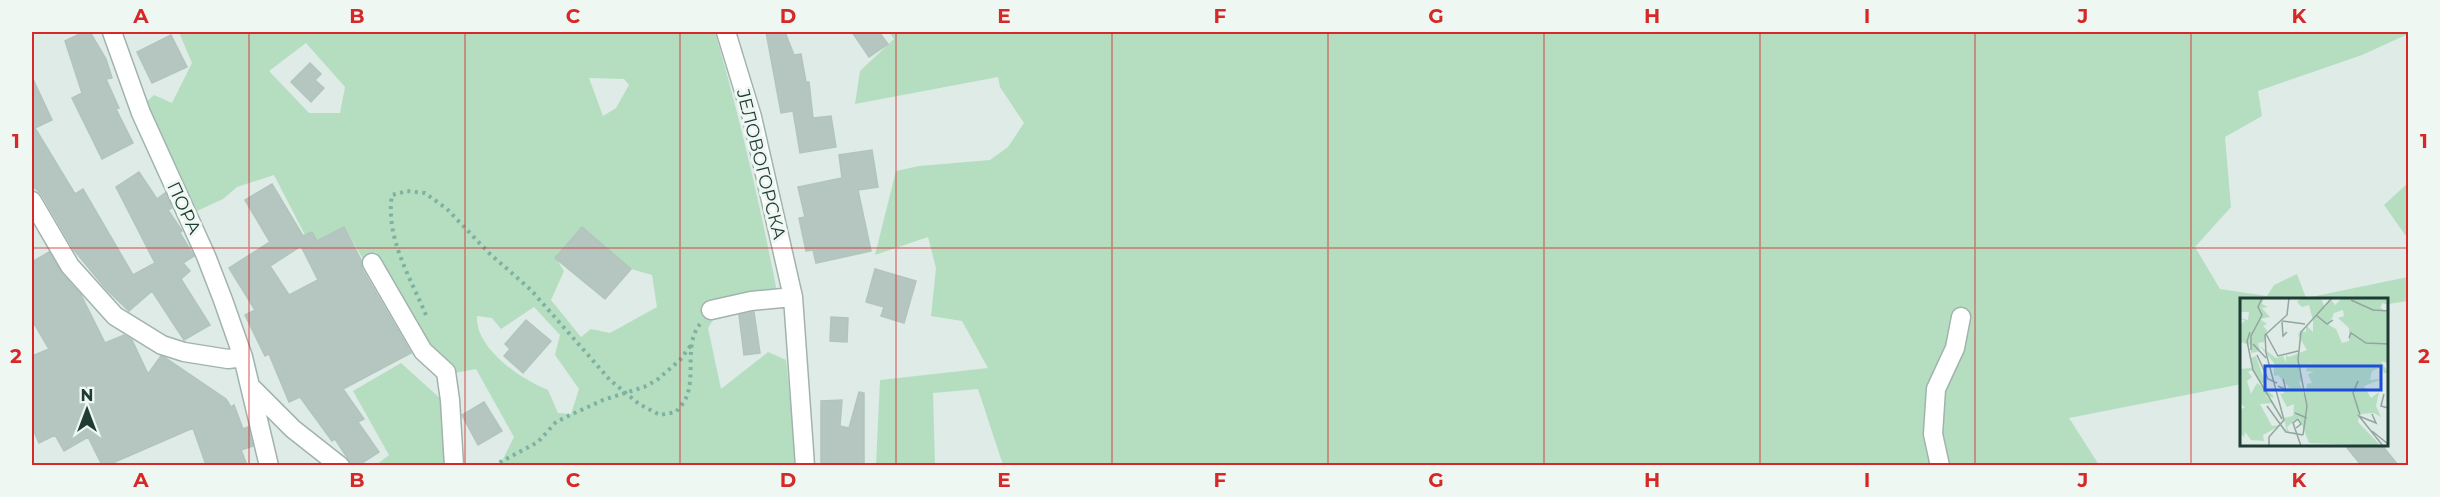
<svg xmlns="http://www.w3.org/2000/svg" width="2440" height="497" font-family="Montserrat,sans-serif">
<rect width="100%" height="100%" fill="#deebe6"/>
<!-- green -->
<path fill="#b5dec1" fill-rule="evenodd" d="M179,32H715C740,118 760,204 777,292L716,315L708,328L721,389L768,352L786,360L797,465H500L514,437L476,369L449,374L427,341L376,252L363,259L344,227L317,241L312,232L305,235L274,175L237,187L223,199L197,211L146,102L154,95L172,103L192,63ZM306,43L345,87L340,113H309L269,71ZM589,78L624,79L629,85L616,108L603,116ZM582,227L631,269L652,275L657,307L610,333L591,329L581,337L551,300L564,271L556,258ZM534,307L560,335L555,355L579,389L571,414L558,413L548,390C520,379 475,348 477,316L492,318L501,329Z
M889,32H2408V34L2362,55L2258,91L2262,116L2225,137L2231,207L2195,247L2220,289L2267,296L2274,285L2297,274L2306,298L2408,277V301L2388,304V299H2242V384L2069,418L2099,465H1003L978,389L933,393L935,465H876L880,380L988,368L962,321L931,316L936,268L928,237L875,255L896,171L919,166L990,160L1008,147L1024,123L1000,87L998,77L855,104L860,71L894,39Z
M2408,183V239L2384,205Z
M401,363L443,401L452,465H376L389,455L353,391Z"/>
<!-- building -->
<path fill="#b4c6bf" stroke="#b1c5bd" stroke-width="1.5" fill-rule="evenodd" d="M84,32H90L106,59L112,78L106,79L119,108L116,109L133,143L102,159L72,98L82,93L65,41Z
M766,32H785L794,55L801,54L806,82H809L813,118L831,116L836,147L800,153L793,111L781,113Z
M852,32H879L888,44L869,57Z
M171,35L187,67L152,83L137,52Z
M310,63L321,74L315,80L324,88L311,102L291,82Z
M32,77L52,120L35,128L75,194L83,189L133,275L155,263L116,187L139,172L157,199L165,193L172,208L168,210L182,231L180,233L194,256L183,263L190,271L181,279L210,325L184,340L152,291L129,311L106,289L74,250L42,195L32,185Z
M872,150L878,187L858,190L871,251L816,263L813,250L806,251L799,218L805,217L798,187L842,178L839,155Z
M272,184L303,236L312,232L317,241L344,227L361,260L362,269L411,353L343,389L364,419L358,422L379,452L359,465H352L335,439L332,441L300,397L289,402L269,354L265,356L245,315L255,310L229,268L270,242L245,200ZM301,246L318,280L289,295L270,266Z
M582,227L631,269L605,299L555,258Z
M49,252L62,274L81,295L105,343L124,335L132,340L148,374L161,356L164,357L226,399L231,407L234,405L243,429L248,427L253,446L241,450L247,465H206L193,428L108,465H102L88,437L64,451L55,435L39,443L32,427V356L49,349L32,320V262Z
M875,269L916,281L904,323L881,316L884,307L866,302Z
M754,312L760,353L744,355L739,315Z
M831,317L848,318L847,342L830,341Z
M526,320L551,341L523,373L504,356L510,349L505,344Z
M859,392L864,393V465H821V401L842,400L840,426L849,428Z
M484,402L502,431L478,445L462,415Z
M2344,444H2381L2398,465H2361Z"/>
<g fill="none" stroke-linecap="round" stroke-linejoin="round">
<defs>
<path id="minor" d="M112,32L141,113L206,256L223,300L243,357L269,466
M726,32L752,117L793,297L805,466
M32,201L70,266L115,316L162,345L184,352L228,359L243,357
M372,263L423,351L446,372L450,400L454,466
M711,310L751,301L793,297
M252,388L293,429L340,466
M1940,466L1933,434L1936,389L1955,348L1961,317"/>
</defs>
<!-- minor casing -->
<use href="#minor" stroke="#a1b3ad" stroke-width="21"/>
<!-- path -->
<path stroke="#7db1a1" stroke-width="4" stroke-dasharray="3 4.5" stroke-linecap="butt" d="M426,315C410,277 385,237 392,195L407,191L425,193L447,209L489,253L531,290L610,380L639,404L660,415L676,412C679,408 683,404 685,400C697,377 683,346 700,324
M493,466L538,442L556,422L564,418L603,400L644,387L657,380L680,360L691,345"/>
<!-- minor -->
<use href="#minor" stroke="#fff" stroke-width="18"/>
</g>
<!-- grid -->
<path fill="none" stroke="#d62828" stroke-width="1.5" stroke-opacity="0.55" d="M249,32V466M465,32V466M680,32V466M896,32V466M1112,32V466M1328,32V466M1544,32V466M1760,32V466M1975,32V466M2191,32V466M32,248H2408"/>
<g text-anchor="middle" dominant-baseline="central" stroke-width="6" stroke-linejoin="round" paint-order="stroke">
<!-- street labels -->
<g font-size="18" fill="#1f3c34" stroke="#eff7f3">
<text transform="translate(761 164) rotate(76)">ЈЕЛОВОГОРСКА</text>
<text transform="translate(184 208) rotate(65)">ПОРА</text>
</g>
</g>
<!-- overview -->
<g transform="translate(2240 298)">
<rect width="148" height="148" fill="#deebe6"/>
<path d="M0,0H24L22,6L28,9L22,10L30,19L20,21L27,26L23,28L27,32L24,44L18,45L20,53L11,55V47L0,44V26L5,23L0,20L8,22L9,14H0ZM61,0H81L85,10L90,0L95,7L102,0H148V7L143,5L140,9L148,16V65L141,63L148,75H144L141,69L132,73L130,82L140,81L139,77L143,86L140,87V82L124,88L131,100L139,94L136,108L141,119L134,115L119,116L118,124L141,148L69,145L59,119L47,129L49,134L58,135L56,136L47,134L44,120L53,118L54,106L47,109L40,96L44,95L42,87L47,91L49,89L38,77L34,78V65L20,48L36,60L43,58L46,64V57L49,59L67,52L58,37L60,33L66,34V27L73,34V23L69,7L62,9L57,4ZM103,12L104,18L98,20L109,30V43L102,45L96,31L89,27L94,15ZM67,69L66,73L74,74L68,76L72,85L67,86L65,99L59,84L62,83L59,71ZM16,58L25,84L21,86L12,72L8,74L12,79L7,83L11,96L17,85L33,97L34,100L25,97L33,105L20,106L32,128L41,127L23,137L24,143L11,142L5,134L4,139L0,135V111L5,110L0,104V71L12,70L11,60Z" fill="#b5dec1" fill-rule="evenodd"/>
<path fill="none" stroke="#92a59f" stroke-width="1.5" d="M111,2L133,12L149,13M76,17L87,26L93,22M42,23L65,26M42,24L43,38L47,34M10,34L7,43L13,72L42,121M26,36L38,58L58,53M109,40L111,35L126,45L149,46M13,46L26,60M11,52V38L22,17L18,9L22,0M17,57L28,81L37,85M118,83L113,95L120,117M38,88L46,92L43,81M144,96L141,108L148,110M27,108L46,134L63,137M132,116L136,125L119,118L143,148M60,117L55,115L67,120M56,130L61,126L58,121L53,125L61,148M132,133L148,146M63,137L67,108L58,62L61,34L92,0M29,148V139L44,122L26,55L25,37L47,17L49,0"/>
<path fill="#1d4ed8" fill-opacity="0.15" stroke="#1d4ed8" stroke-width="3" d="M25,68H141V92H25Z"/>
<rect width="148" height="148" fill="none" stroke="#1f3c34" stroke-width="3"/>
</g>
<!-- border -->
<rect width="2440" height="497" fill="none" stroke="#eff7f3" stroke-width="66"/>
<!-- north arrow -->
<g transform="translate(87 410)" stroke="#eff7f3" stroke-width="4.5" paint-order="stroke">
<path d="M0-4.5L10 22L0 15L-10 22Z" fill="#1f3c34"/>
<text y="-9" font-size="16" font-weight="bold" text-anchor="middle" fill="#1f3c34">N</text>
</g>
<rect x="33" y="33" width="2374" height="431" fill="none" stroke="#d62828" stroke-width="2"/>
<g font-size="20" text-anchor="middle" font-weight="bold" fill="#d62828">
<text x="141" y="23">A</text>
<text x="357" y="23">B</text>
<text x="573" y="23">C</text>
<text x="788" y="23">D</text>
<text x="1004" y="23">E</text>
<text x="1220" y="23">F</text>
<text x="1436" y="23">G</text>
<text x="1652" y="23">H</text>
<text x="1867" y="23">I</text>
<text x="2083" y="23">J</text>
<text x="2299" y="23">K</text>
<text x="16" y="148">1</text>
<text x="2424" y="148">1</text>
<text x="16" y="363">2</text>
<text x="2424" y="363">2</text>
<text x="141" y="487">A</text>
<text x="357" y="487">B</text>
<text x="573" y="487">C</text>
<text x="788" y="487">D</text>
<text x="1004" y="487">E</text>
<text x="1220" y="487">F</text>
<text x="1436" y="487">G</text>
<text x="1652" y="487">H</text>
<text x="1867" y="487">I</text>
<text x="2083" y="487">J</text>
<text x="2299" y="487">K</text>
</g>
</svg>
